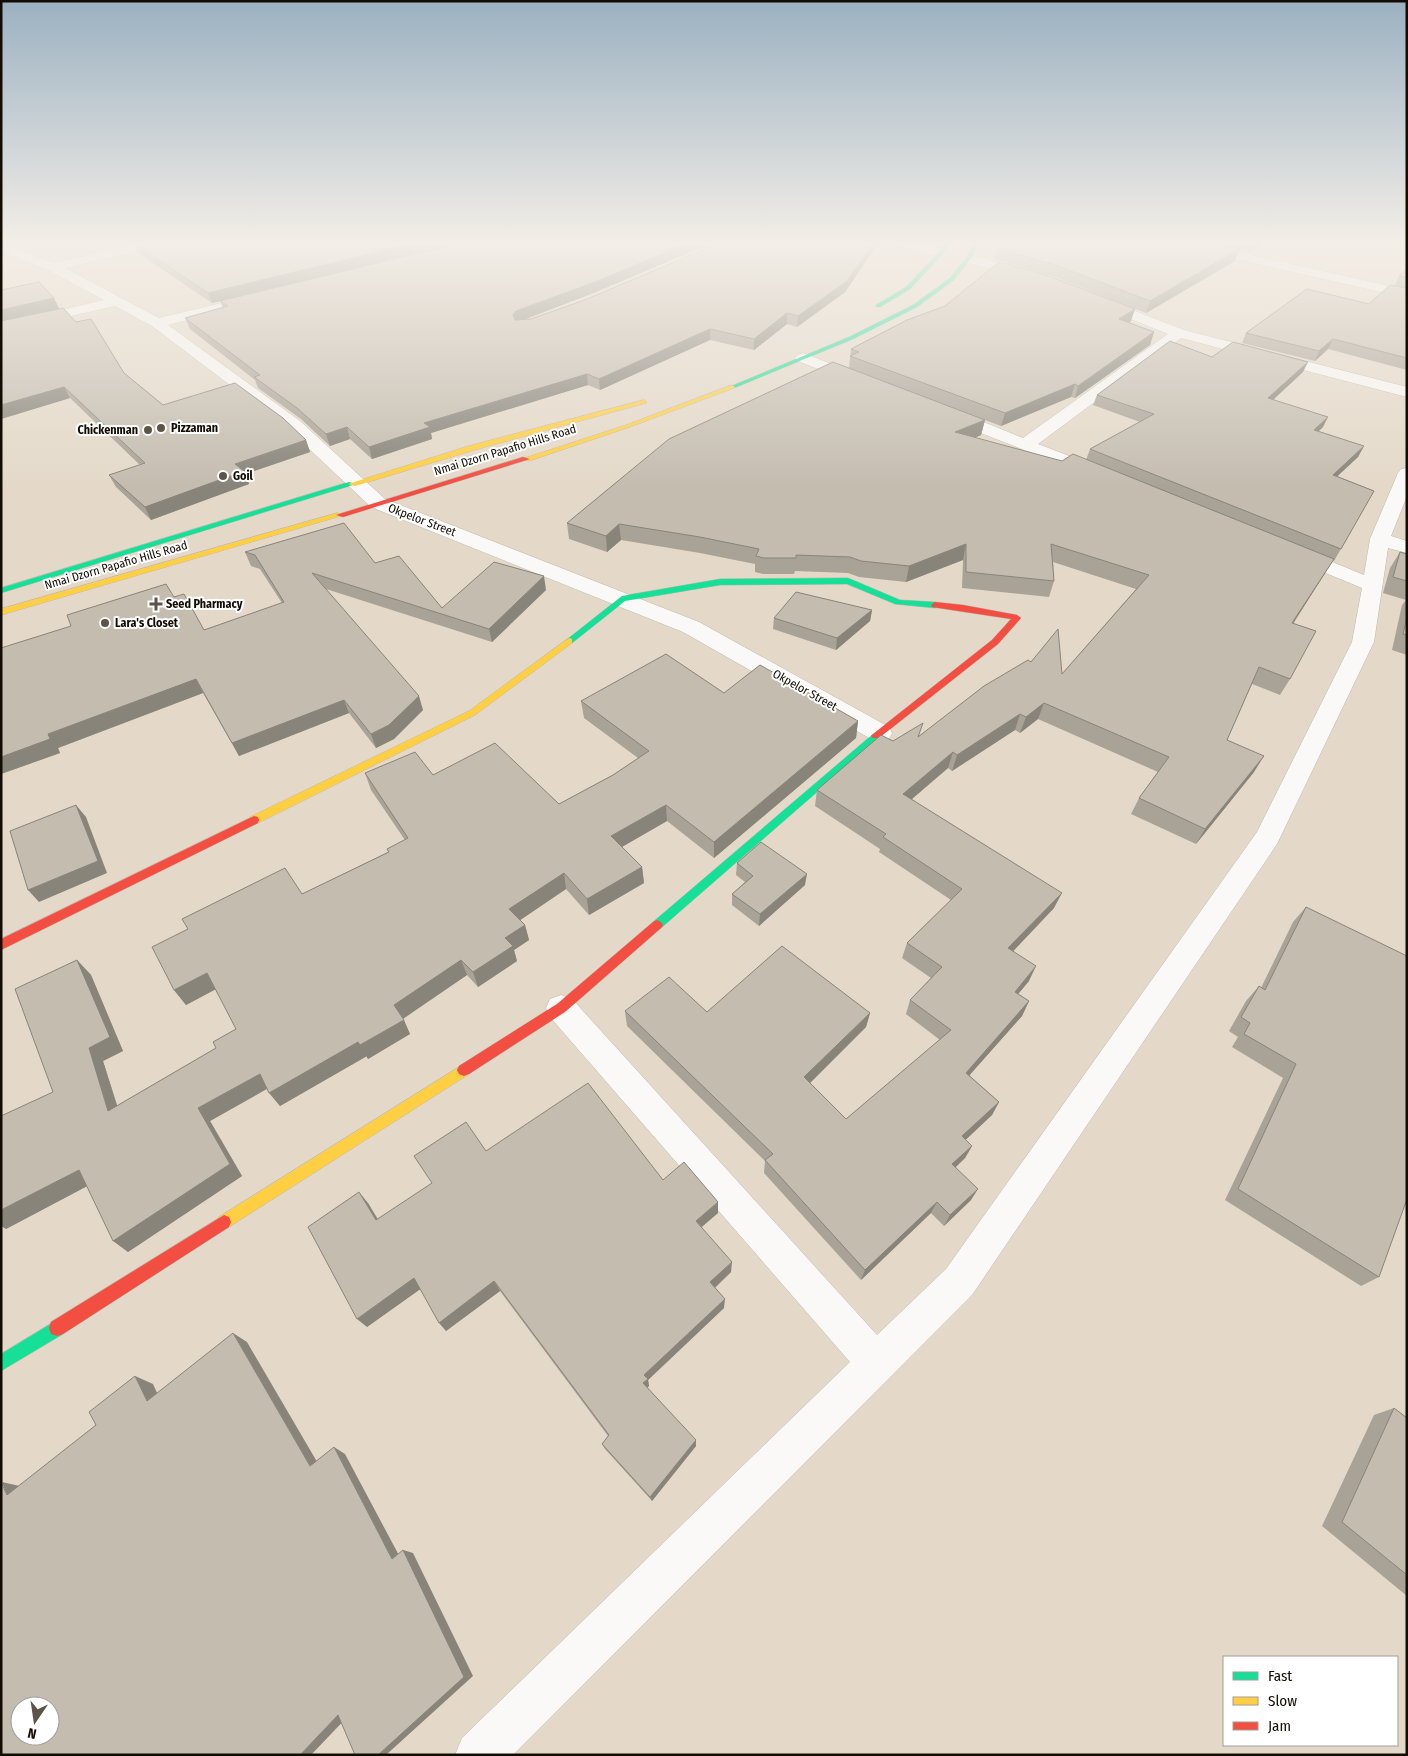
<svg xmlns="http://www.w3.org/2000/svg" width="1408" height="1756" font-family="'Fira Sans Condensed',sans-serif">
<rect width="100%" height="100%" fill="#e4d9c9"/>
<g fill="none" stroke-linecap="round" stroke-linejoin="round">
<defs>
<path id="street" d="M151,241H171L169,244L65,268L159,318L259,294L264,295L266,298L264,301L168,325L300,421L385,499L699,622L889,727L892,733L889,739L880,741L871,739L683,632L371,507L288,429L152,326L115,306L1,332V324L104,300L48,270L1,251V243L54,263Z
M888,241H909L946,249L948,252L942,256L890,244Z
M1168,241H1189L1407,290V298L1174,245Z
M970,255L1036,273L1038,276L1031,280L965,262L964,259Z
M1099,297L1184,330L1407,387V397L1181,338L1038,444L1105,470L1108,474L1105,478L1099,479L942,418L940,414L942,410H954L1023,438L1168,334L1094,304L1092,301Z
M803,353L865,377L867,380L865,383H853L798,361L795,358L798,355Z
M1407,468V496L1391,536L1407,541V553L1388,548L1374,642L1277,844L972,1295L513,1755H455L462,1738L850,1362L550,1017L546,1008L550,999L561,995L572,999L877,1335L946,1269L1257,832L1352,642L1362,588L1287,557L1284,553L1287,549L1294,547L1301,549L1364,575L1370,539L1398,473L1401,469Z"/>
<path id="fast" d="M947,241H952L944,253L910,289L880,307H876V305L906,287L940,251Z
M975,241H980L972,257L954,280L917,307L853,339L734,388L729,387L849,337L913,305L950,278L967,257Z
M349,482L356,484L1,593V588Z
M848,578L900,600L935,602L939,605L935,608L895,604L847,584L720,585L625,601L572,643H566L565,641L622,596L720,579Z
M876,733L879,734L881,736L879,738L661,928H653L651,925L653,922L873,734Z
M57,1320L63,1322L65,1328L63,1334L1,1371V1354Z"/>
<path id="slow" d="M732,385L735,387L734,388L630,427L529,461L522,459L626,425Z
M644,400L647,402L646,403L478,449L355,486L348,484L472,445Z
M337,513L344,515L1,615V609Z
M569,638L572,639V643L475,715L258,823H250L249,820L250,817L469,711Z
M464,1064L469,1066L471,1070L469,1074L229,1227L224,1229L219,1227L217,1222L219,1217Z"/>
<path id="jam" d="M523,457L530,459L343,517L336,515Z
M935,602L963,605L1017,615L1021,618L998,644L879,738H873L871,736L873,734L992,640L1011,619L932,607L931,605Z
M254,816L258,817L259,820L258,823L1,950V939Z
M657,920L661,922L663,925L661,928L565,1012L469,1074L464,1076L459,1074L457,1070L459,1066L557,1004L653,922Z
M224,1215L229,1217L231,1222L229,1227L63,1334L57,1336L51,1334L49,1328L51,1322Z"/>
</defs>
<!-- street casing -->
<use href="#street" stroke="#c0b8ab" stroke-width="1"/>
<!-- fast casing -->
<use href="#fast" stroke="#c0b8ab" stroke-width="1"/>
<!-- slow casing -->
<use href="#slow" stroke="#c0b8ab" stroke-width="1"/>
<!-- jam casing -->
<use href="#jam" stroke="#c0b8ab" stroke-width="1"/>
<!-- street -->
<use href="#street" fill="#fbf9f7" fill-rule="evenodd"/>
<!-- fast -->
<use href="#fast" fill="#16e098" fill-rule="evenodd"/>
<!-- slow -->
<use href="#slow" fill="#ffcf43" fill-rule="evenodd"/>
<!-- jam -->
<use href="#jam" fill="#f24e42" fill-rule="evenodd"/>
</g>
<!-- wall -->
<path fill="#a9a296" d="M145,241H466L212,303L138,253L134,243Z
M469,241H716L596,292L524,320L531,319L875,248L845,292L797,327L787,324L754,350L710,340L600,390L588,385L431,433L432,439L372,459L350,439L330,446L301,419L258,388L255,380L190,329L185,318L223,308L220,301Z
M1007,241H1269L1249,252L1239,250L1235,261L1146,313L1055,277L995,259L997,248Z
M1407,269V288L1395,285L1399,276Z
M1407,288V370L1328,349L1315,361L1242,343L1246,333L1369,304Z
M1,290L54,298L59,308L124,373L163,405L306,440L310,452L245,474L249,484L151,520L116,487L109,475L140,465L70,398L1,419Z
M1131,321L1129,323L1154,332L1150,345L1075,398L1071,397L1001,426L985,420L981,435L975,438L1062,461L1086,460L1090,449L1140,422L1093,405L1097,395L1212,357L1303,372L1273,400L1323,427L1319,431L1364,446L1358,457L1337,476L1374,491L1334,561L1333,560L1293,624L1290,679L1280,695L1252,684L1227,740L1254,772L1196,844L1131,814L1139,798L1158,772L1038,719L1020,733L1015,730L952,771L948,768L912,799L1054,908L1013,951L1029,981L1018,994L1029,1001L1022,1016L969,1075L999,1102L992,1115L965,1140L972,1146L965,1158L956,1167L971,1200L944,1226L931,1213L861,1280L764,1173L765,1161L627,1026L625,1011L870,1013L866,1027L810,1083L846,1119L940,1040L906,1014L910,1000L931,978L902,958L907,943L951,900L879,852L880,849L815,806L817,790L893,741L920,735L1062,674L1136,589L1053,562L1054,581L1049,597L962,588L963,560L906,582L859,577L848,573L795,571L794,574H763L755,572V564L700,553L621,540L607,552L569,539L567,523L849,368L851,349Z
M245,552L375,563L442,608L546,590L492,642L326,589L423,710L394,739L376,748L349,713L239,756L203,693L58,748L60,753L1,774L174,597L204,630L282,603L260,569L251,566Z
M1400,552L1407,554V655L1392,650L1402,605L1406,600L1383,593L1390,568Z
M872,610L870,621L836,650L773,629L774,618Z
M724,693L858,721L856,738L714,858L667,821L622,847L642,867L644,883L589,915L566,889L520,920L525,925L529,940L514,950L517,961L478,987L467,975L403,1019L410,1034L368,1059L367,1056L280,1106L267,1089L210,1121L242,1176L128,1252L87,1186L6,1229L53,1092L77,960L91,975L123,1051L103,1061L117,1106L216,1048L236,1029L216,989L186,1005L174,990L302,894L388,852L387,849L405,840L371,790L365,773L433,775L559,804L613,775L638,758L584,718L581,701Z
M737,863L805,885L759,926L732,905V894L745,882L736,875Z
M1306,907L1379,1277L1361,1286L1225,1200L1283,1078L1232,1047L1238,1037L1229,1031L1246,1001L1259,986L1261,988L1293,922Z
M486,1151L663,1180L718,1213L701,1227L731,1272L715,1288L724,1308L648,1380L649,1386L647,1388L696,1446L652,1501L605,1449L602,1444L608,1436L500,1291L446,1331L420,1289L367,1327L368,1203L378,1219Z
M1394,1408L1407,1418V1596L1322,1526L1374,1415Z"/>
<!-- shaded-wall -->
<path fill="#89847a" d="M125,241H145L126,245Z
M423,241H466L212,303L208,293Z
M693,241H716L596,292L517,322L514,326L513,315L516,311Z
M875,241H886L875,248L845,292L797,327L798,316Z
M1253,241H1269L1249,252Z
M1239,249L1235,261L1146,313L1150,301Z
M54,298L59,309L1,322V310Z
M1135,309L1131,321L1115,331L1119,319Z
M787,313V324L754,350V339Z
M710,329V340L600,390L599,379Z
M1154,332L1150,345L1075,398L1078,386Z
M1333,339L1328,349L1315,361L1319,351Z
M1308,362L1303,372L1263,409L1268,398Z
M587,374L588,385L431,433L432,439L372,459L369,447L424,423Z
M1075,384L1071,397L1001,426L1005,413Z
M64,387L70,398L1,419V405Z
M1328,417L1323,427L1309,440L1314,430Z
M985,420L981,435L952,447L955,432Z
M347,427L350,439L330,446L326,434Z
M306,440L310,452L245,474L249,484L151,520L145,507L235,464Z
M1364,446L1358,457L1327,486L1333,475Z
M619,524L621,540L607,552L606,536Z
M966,544L963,560L906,582L909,566Z
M1334,559L1324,575L1283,639L1292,623Z
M544,576L546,590L492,642L489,629Z
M872,610L870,621L836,650L837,638Z
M196,679L203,693L58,748L60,753L1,774V757L48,734Z
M419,696L423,710L394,739L376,748L371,734Z
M344,700L349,713L239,756L232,743Z
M1044,703L1038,719L1020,733L1026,717Z
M1020,714L1015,730L952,771L957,755Z
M858,721L856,738L714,858V842Z
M953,752L948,768L899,810L903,794Z
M1264,756L1254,772L1196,844L1205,829Z
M76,805L86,817L107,873L39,902L28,890Z
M666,805L667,821L613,852L611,836Z
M642,867L644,883L589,915L587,899Z
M564,873L566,889L513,925L509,909Z
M807,874L805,885L759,926L760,914Z
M1062,893L1054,908L1002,963L1008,948Z
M525,925L529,940L514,950L517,961L478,987L473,972L505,938Z
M77,960L91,975L123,1051L103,1061L123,1124L108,1111L89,1048Z
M461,960L467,975L401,1020L394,1005Z
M1036,966L1029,981L1008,1006L1015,992Z
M207,973L218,988L186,1005L174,990Z
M1029,1001L1022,1016L960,1086L966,1073Z
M870,1013L866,1027L802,1091L804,1077Z
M404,1020L410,1034L368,1059L360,1045Z
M358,1042L367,1056L280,1106L269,1093Z
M260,1074L270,1087L210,1121L242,1176L128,1252L113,1241L198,1108Z
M999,1102L992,1115L956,1149L962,1136Z
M972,1146L965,1158L946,1176L952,1164Z
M79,1170L95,1182L6,1229L1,1226V1210Z
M978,1189L971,1200L944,1226L950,1215Z
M359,1192L368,1203L384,1231L376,1220Z
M718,1202V1213L696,1232V1221Z
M937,1202L931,1213L861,1280L865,1270Z
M732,1262L731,1272L710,1292V1282Z
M414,1278L422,1288L367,1327L357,1319Z
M494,1281L500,1291L446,1331L439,1323Z
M725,1299L724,1308L648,1380L649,1386L644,1391L643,1383L644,1375Z
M233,1333L247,1342L323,1472L310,1466Z
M135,1376L153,1384L164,1408L147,1401Z
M696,1440V1446L652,1501L650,1497Z
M334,1447L345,1454L402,1561L392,1559Z
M2,1482L24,1487L7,1495Z
M403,1550L413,1553L473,1676L386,1755H378Z
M352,1712L311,1755H300L338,1715Z"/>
<!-- building -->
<path fill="#c4bcaf" stroke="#89847a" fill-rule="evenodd" d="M145,241H423L208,293L134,243Z
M469,241H693L595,282L516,311L513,315L515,320L531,319L587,299L724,241H875L846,282L798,316L787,313L754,339L710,329L599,379L587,374L424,423L430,427L369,447L347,427L326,434L297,408L254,377L260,375L185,318L228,306L220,301Z
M1007,241H1199L1239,249L1150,301L1058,266L997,248Z
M999,262L1046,275L1135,309L1119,319L1154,332L1078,386L1075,384L1005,413L850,356L859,352L851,349L907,320L945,306Z
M1407,269V277L1399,276Z
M39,282L54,298L1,310V290Z
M1390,285L1407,288V358L1333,339L1319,351L1246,333L1307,289L1369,304Z
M63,308L76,322L91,319L124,373L163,405L235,383L283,418L306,440L235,464L244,471L145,507L109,475L145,463L64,387L1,405V321Z
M1170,341L1212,357L1233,342L1308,362L1268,398L1328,417L1314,430L1364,446L1333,475L1374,491L1341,549L1090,449L1154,414L1097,395Z
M833,362L985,420L955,432L1062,461L1073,454L1334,559L1292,623L1316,631L1290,679L1259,667L1227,740L1264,756L1205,829L1139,798L1169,757L1044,703L1026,717L1020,714L957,755L953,752L903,794L1062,893L1008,948L1036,966L1015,992L1029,1001L966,1073L999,1102L962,1136L972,1146L952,1164L978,1189L950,1215L937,1202L865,1270L765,1160L773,1154L625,1011L669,977L707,1012L782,946L870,1013L804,1077L846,1119L951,1030L910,1000L942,967L907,943L962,889L883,837L886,834L817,790L881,735L893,741L923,723L918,737L984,686L1028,660L1031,662L1058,629L1062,674L1149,575L1051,544L1054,581L966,572V544L909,566L861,561L850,557L796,555V558H764L756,556L759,549L700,537L619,524L606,536L567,523L669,439Z
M344,523L375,563L399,556L442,608L494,562L544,576L489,629L312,573L419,696L389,725L371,734L344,700L232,743L196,679L48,734L50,739L1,757V648L71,626L67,615L166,584L174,597L184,594L204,630L284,602L255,555L245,552Z
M1400,552L1407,554V581L1393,577Z
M796,592L872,610L837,638L774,618Z
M1407,617V635L1403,634Z
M666,654L724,693L760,665L858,721L714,842L666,805L611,836L642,867L587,899L564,873L509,909L525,925L505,938L513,946L473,972L461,960L394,1005L404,1020L360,1045L358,1042L269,1093L260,1074L198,1108L230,1164L113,1241L79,1170L1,1210V1116L53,1092L15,989L77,960L110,1037L89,1048L108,1111L216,1048L213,1042L236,1029L207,973L174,990L152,947L188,929L182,919L285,868L302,894L389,852L387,849L408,838L365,773L415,752L433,775L495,743L559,804L613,775L649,751L581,701Z
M76,805L98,861L28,890L10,831Z
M761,842L807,874L760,914L732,894L753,876L737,863Z
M1306,907L1407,956V1199L1379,1277L1238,1189L1296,1064L1244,1034L1250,1023L1241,1017L1259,986L1265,990Z
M588,1083L663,1180L684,1162L718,1202L696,1221L732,1262L710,1282L725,1299L644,1375L648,1379L643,1383L696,1440L650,1497L602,1444L609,1435L494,1281L439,1323L414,1278L357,1319L308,1227L359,1192L376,1220L432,1183L414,1156L466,1122L486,1151Z
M233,1333L310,1466L334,1447L392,1559L403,1550L464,1677L378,1755H355L338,1715L300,1755H1V1482L7,1495L96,1425L89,1412L135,1376L147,1401ZM20,1706H50V1736H20Z
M1394,1408L1407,1418V1575L1342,1522Z"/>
<!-- sky -->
<linearGradient id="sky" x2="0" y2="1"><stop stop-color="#9bb1c1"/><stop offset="0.5" stop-color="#f3eee7"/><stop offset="1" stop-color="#f3eee7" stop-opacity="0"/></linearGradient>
<rect width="1408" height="486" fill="url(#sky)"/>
<!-- markers -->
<g fill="#5c5448" stroke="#fff" stroke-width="2">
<circle cx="161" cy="428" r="5"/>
<circle cx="148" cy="430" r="5"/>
<circle cx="223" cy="476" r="5"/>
<path d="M153.5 596.5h5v5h5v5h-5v5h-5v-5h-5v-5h5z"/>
<circle cx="105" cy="623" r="5"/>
</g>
<g text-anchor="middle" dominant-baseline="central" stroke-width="4" stroke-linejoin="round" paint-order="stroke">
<!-- far-poi labels -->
<g font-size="12" font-weight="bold" fill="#130c03" stroke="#fff" text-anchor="start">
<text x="171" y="428">Pizzaman</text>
<text x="138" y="430" text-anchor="end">Chickenman</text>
<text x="233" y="476">Goil</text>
<text x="166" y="604">Seed Pharmacy</text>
<text x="115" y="623">Lara's Closet</text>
</g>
<!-- far-street labels -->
<g font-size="12" fill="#130c03" stroke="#fff">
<text transform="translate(505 450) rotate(-17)">Nmai Dzorn Papafio Hills Road</text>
<text transform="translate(422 520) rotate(21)">Okpelor Street</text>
<text transform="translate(116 565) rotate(-16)">Nmai Dzorn Papafio Hills Road</text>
<text transform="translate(805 690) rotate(29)">Okpelor Street</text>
</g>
</g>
<!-- border -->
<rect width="1408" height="1756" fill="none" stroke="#130c03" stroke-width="5"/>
<!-- legend -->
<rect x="1223" y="1656" width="175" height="90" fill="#ffffff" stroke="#a19e9a"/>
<rect x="1233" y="1672" width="25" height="8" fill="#16e098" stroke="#a19e9a"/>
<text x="1268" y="1681" font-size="15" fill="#130c03">Fast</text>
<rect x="1233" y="1697" width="25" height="8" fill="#ffcf43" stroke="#a19e9a"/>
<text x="1268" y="1706" font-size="15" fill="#130c03">Slow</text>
<rect x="1233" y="1722" width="25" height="8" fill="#f24e42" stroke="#a19e9a"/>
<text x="1268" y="1731" font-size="15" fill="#130c03">Jam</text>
<!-- north arrow -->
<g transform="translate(35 1721) rotate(193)"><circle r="24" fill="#ffffff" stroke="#a19e9a"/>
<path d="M0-4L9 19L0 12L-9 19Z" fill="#5c5448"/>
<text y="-8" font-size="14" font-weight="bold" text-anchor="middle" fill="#130c03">N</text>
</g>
</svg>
